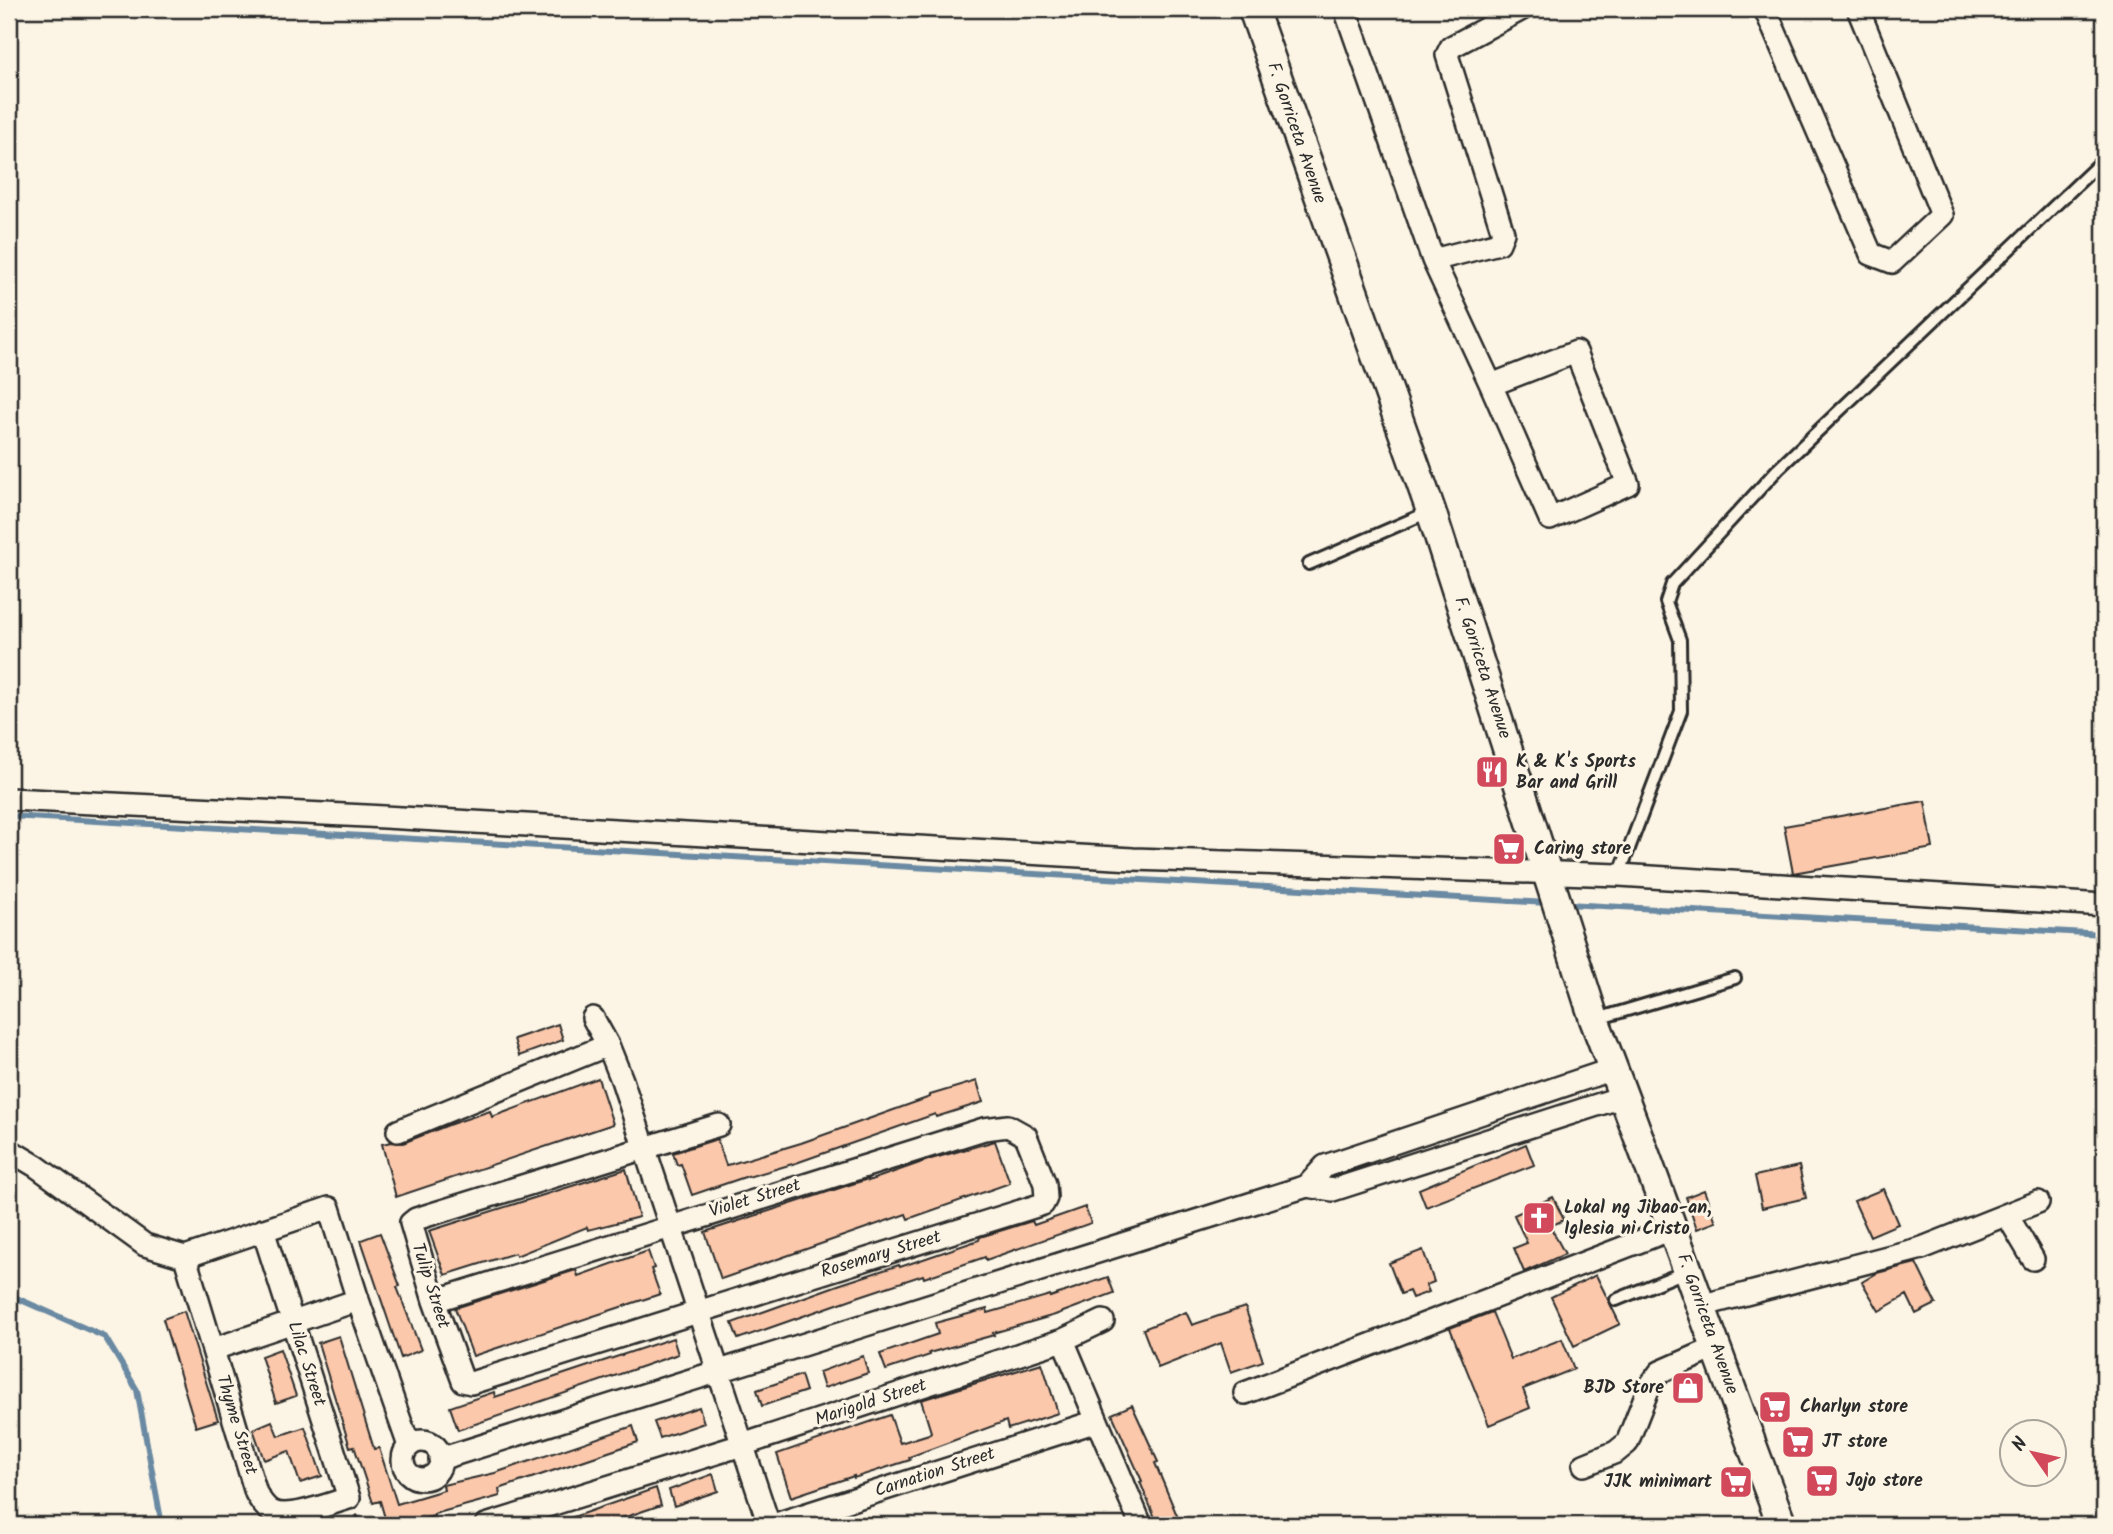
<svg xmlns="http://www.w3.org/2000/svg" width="2113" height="1534" font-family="Kalam,sans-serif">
<rect width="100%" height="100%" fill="#fcf5e5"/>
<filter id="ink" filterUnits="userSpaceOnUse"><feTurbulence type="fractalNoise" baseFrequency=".0143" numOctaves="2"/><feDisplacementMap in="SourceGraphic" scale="14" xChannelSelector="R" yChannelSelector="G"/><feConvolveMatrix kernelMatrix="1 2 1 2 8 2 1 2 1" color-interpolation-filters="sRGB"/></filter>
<g filter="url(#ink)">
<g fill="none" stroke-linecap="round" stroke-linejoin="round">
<!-- stream -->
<path stroke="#6b89a2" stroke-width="6" d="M9,816L1548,903
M1567,904L2104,934
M9,1292L12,1296L105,1337L137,1390L162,1525"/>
</g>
<!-- building -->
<path fill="#fbc8ab" stroke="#2b2b2b" stroke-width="2" d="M1925,801L1933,848L1793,873L1784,826Z
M558,1024L563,1040L519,1056L514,1039Z
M598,1078L613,1124L396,1197L382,1144L391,1142L403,1143L451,1124L490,1111L492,1117Z
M977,1081L983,1102L936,1117L935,1114L796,1163L748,1177V1176L692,1195L681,1164L677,1165L673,1153L717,1139L726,1165L731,1164L801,1143L930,1097V1095Z
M995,1141L1010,1183L908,1219L906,1214L721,1279L705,1232L846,1186L868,1179V1181L931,1159Z
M1526,1144L1534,1165L1426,1207L1419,1189Z
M1799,1166L1806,1198L1762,1208L1755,1176Z
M626,1169L639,1217L588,1230L587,1227L516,1256L515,1253L445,1275L429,1231Z
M1883,1189L1898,1224L1870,1236L1854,1201Z
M1704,1190L1716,1222L1697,1229L1686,1197Z
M1553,1197L1564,1220L1550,1226L1565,1254L1524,1272L1514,1248L1527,1243L1514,1215Z
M1085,1207L1091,1223L986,1260L985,1257L924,1278L923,1275L860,1296L738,1339L732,1323L838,1285L899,1265L900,1267L979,1240L980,1237L1032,1221L1034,1225Z
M380,1233L400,1286L397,1287L421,1350L401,1358L361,1240Z
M1423,1250L1434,1282L1426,1285L1429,1292L1412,1298L1409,1291L1401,1294L1389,1263Z
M648,1251L654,1268L651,1269L660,1294L473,1356L455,1308L576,1270L578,1276Z
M1916,1263L1936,1304L1916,1314L1907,1295L1879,1311L1862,1282L1877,1273Z
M1596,1275L1620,1324L1574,1346L1551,1297Z
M1108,1277L1114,1293L1055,1315L993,1333L994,1335L929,1353L930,1355L886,1370L880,1354L938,1334L935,1323L987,1309L988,1313L1050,1295V1297Z
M1245,1307L1263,1361L1231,1372L1221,1343L1158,1368L1143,1329L1186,1312L1192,1325Z
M184,1311L218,1420L196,1427L163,1319Z
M1492,1312L1511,1359L1562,1339L1574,1369L1523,1389L1530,1408L1489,1425L1450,1328Z
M339,1336L374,1449L379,1448L397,1504L444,1490L443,1485L495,1473L633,1426L638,1442L499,1489L500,1496L434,1514V1516L403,1525H387L380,1501L373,1503L354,1446L350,1447L318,1343Z
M673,1338L678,1354L458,1430L450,1407L494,1392L495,1397Z
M280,1349L296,1396L276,1403L261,1356Z
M863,1356L868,1373L824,1388L819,1372Z
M1042,1363L1058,1413L1008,1429L1006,1421L909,1457L910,1460L854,1478V1476L791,1497L777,1454L890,1415L900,1443L929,1434L931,1432L921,1400Z
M801,1375L806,1391L762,1406L757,1390Z
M1132,1405L1158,1462L1155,1463L1181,1525H1158L1140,1482L1142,1481L1112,1414Z
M699,1407L704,1423L660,1438L654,1422Z
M272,1421L278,1436L305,1427L322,1476L300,1483L289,1451L264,1460L253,1429Z
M713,1474L718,1491L674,1506L669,1490Z
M656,1488L661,1505L602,1525H556V1523Z"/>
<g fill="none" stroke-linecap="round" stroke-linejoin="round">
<defs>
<path id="service" d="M1309,564L1431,511
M1619,875L1681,711L1680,640L1666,602L1672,584L1778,469L2104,159
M1597,1019L1735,978
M1616,1300L1687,1271"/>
<path id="minor" d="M1345,9L1433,260L1491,385L1550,519L1628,484L1576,352L1491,385
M1765,9L1871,254L1892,262L1942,215L1858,9
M1433,260L1499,243L1503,233L1447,55L1451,47L1522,9
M9,799L366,816L1133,859L1619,875L2104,905
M593,1018L608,1045L622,1080L769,1525
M398,1131L608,1045
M9,1150L36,1166L145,1245L185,1257L329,1208L358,1300L409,1446
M1307,1186L1325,1166L1613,1069
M2007,1215L2033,1259
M185,1257L256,1493C260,1500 264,1507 271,1511C288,1521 331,1503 349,1498L263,1230
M434,1301L984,1129L1008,1126L1026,1136L1045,1184L1046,1198L1043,1204L471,1383L463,1381L434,1301L411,1223L416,1219L719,1125
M1700,1306L1922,1248L2038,1202
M1063,1340L1103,1321
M214,1349L358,1300
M1245,1393L1672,1229
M403 1460a19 19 0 1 1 38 0a19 19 0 1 1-38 0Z
M440,1459L1307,1186L1333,1190L1625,1096
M1584,1465L1616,1452L1627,1443L1649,1387L1660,1372L1715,1348
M486,1525L742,1445L1063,1340L1141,1525
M773,1525L1097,1421"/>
<path id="secondary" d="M1253,9L1431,511L1594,1019C1659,1187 1718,1357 1782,1525"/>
</defs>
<!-- service casing -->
<use href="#service" stroke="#2b2b2b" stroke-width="16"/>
<!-- minor casing -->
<use href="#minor" stroke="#2b2b2b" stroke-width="26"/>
<!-- secondary casing -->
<use href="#secondary" stroke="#2b2b2b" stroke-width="33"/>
<!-- path -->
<path stroke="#2b2b2b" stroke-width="3.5" stroke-dasharray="7 5" stroke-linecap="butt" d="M356,1515L363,1525"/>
<!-- service -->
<use href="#service" stroke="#fcf5e5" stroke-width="10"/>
<!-- minor -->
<use href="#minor" stroke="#fcf5e5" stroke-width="21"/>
<!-- secondary -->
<use href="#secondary" stroke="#fcf5e5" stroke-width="28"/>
</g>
</g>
<!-- icons -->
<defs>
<symbol id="restaurant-square" viewBox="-11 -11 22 22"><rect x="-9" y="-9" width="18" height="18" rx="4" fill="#d1495b" stroke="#fcf5e5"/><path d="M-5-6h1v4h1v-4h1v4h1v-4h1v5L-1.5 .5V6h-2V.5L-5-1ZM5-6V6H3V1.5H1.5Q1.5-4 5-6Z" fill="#fff"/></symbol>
<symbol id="supermarket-square" viewBox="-11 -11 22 22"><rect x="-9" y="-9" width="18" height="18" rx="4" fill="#d1495b" stroke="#fcf5e5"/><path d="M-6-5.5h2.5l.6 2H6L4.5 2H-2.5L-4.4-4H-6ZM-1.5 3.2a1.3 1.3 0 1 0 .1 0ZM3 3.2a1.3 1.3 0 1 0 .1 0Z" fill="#fff"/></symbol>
<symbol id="church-square" viewBox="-11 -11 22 22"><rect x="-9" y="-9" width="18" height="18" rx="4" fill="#d1495b" stroke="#fcf5e5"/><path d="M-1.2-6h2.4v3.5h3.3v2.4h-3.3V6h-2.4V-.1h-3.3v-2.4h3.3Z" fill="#fff"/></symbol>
<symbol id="shop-square" viewBox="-11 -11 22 22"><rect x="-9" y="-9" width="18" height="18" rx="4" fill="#d1495b" stroke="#fcf5e5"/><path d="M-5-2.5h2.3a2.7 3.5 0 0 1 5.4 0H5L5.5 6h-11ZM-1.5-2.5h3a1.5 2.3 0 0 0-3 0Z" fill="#fff"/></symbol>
</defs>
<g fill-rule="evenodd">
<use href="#restaurant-square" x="1473" y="753" width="38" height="38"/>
<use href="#supermarket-square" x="1490" y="830" width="38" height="38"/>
<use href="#church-square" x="1520" y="1199" width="38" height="38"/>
<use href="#shop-square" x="1669" y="1369" width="38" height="38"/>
<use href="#supermarket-square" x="1756" y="1388" width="38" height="38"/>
<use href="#supermarket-square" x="1779" y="1423" width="38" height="38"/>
<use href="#supermarket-square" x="1803" y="1462" width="38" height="38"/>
<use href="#supermarket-square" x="1717" y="1463" width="38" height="38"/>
</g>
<g text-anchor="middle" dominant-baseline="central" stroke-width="6" stroke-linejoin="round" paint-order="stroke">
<!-- street labels -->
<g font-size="18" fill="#2b2b2b" stroke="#fcf5e5">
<text transform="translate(1296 133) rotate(71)">F. Gorriceta Avenue</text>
<text transform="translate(1482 668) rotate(72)">F. Gorriceta Avenue</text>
<text transform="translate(755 1199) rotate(-17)">Violet Street</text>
<text transform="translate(881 1255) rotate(-17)">Rosemary Street</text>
<text transform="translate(430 1286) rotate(72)">Tulip Street</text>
<text transform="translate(1707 1324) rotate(70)">F. Gorriceta Avenue</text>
<text transform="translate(306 1364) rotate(72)">Lilac Street</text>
<text transform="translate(871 1403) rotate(-18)">Marigold Street</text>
<text transform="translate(236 1425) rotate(73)">Thyme Street</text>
<text transform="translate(935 1473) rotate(-18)">Carnation Street</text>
</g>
<!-- poi labels -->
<g font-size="18" font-weight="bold" fill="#2b2b2b" stroke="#fcf5e5" text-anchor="start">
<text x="1516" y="762">K &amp; K's Sports<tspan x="1516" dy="21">Bar and Grill</tspan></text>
<text x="1534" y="849">Caring store</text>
<text x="1564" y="1208">Lokal ng Jibao-an,<tspan x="1564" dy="21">Iglesia ni Cristo</tspan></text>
<text x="1664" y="1388" text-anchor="end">BJD Store</text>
<text x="1800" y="1407">Charlyn store</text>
<text x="1822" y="1442">JT store</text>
<text x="1846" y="1481">Jojo store</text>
<text x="1712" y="1482" text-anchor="end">JJK minimart</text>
</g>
</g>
<!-- margin -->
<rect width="2113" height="1534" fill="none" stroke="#fcf5e5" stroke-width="35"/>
<rect x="18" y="18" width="2078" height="1499" fill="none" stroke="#2b2b2b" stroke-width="2.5" filter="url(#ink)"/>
<!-- north arrow -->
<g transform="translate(2033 1453) rotate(304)"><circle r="33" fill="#fcf5e5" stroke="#a8a49b" stroke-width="2"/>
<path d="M0-5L12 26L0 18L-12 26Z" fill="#d1495b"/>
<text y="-10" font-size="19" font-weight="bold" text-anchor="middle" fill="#2b2b2b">N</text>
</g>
</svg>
